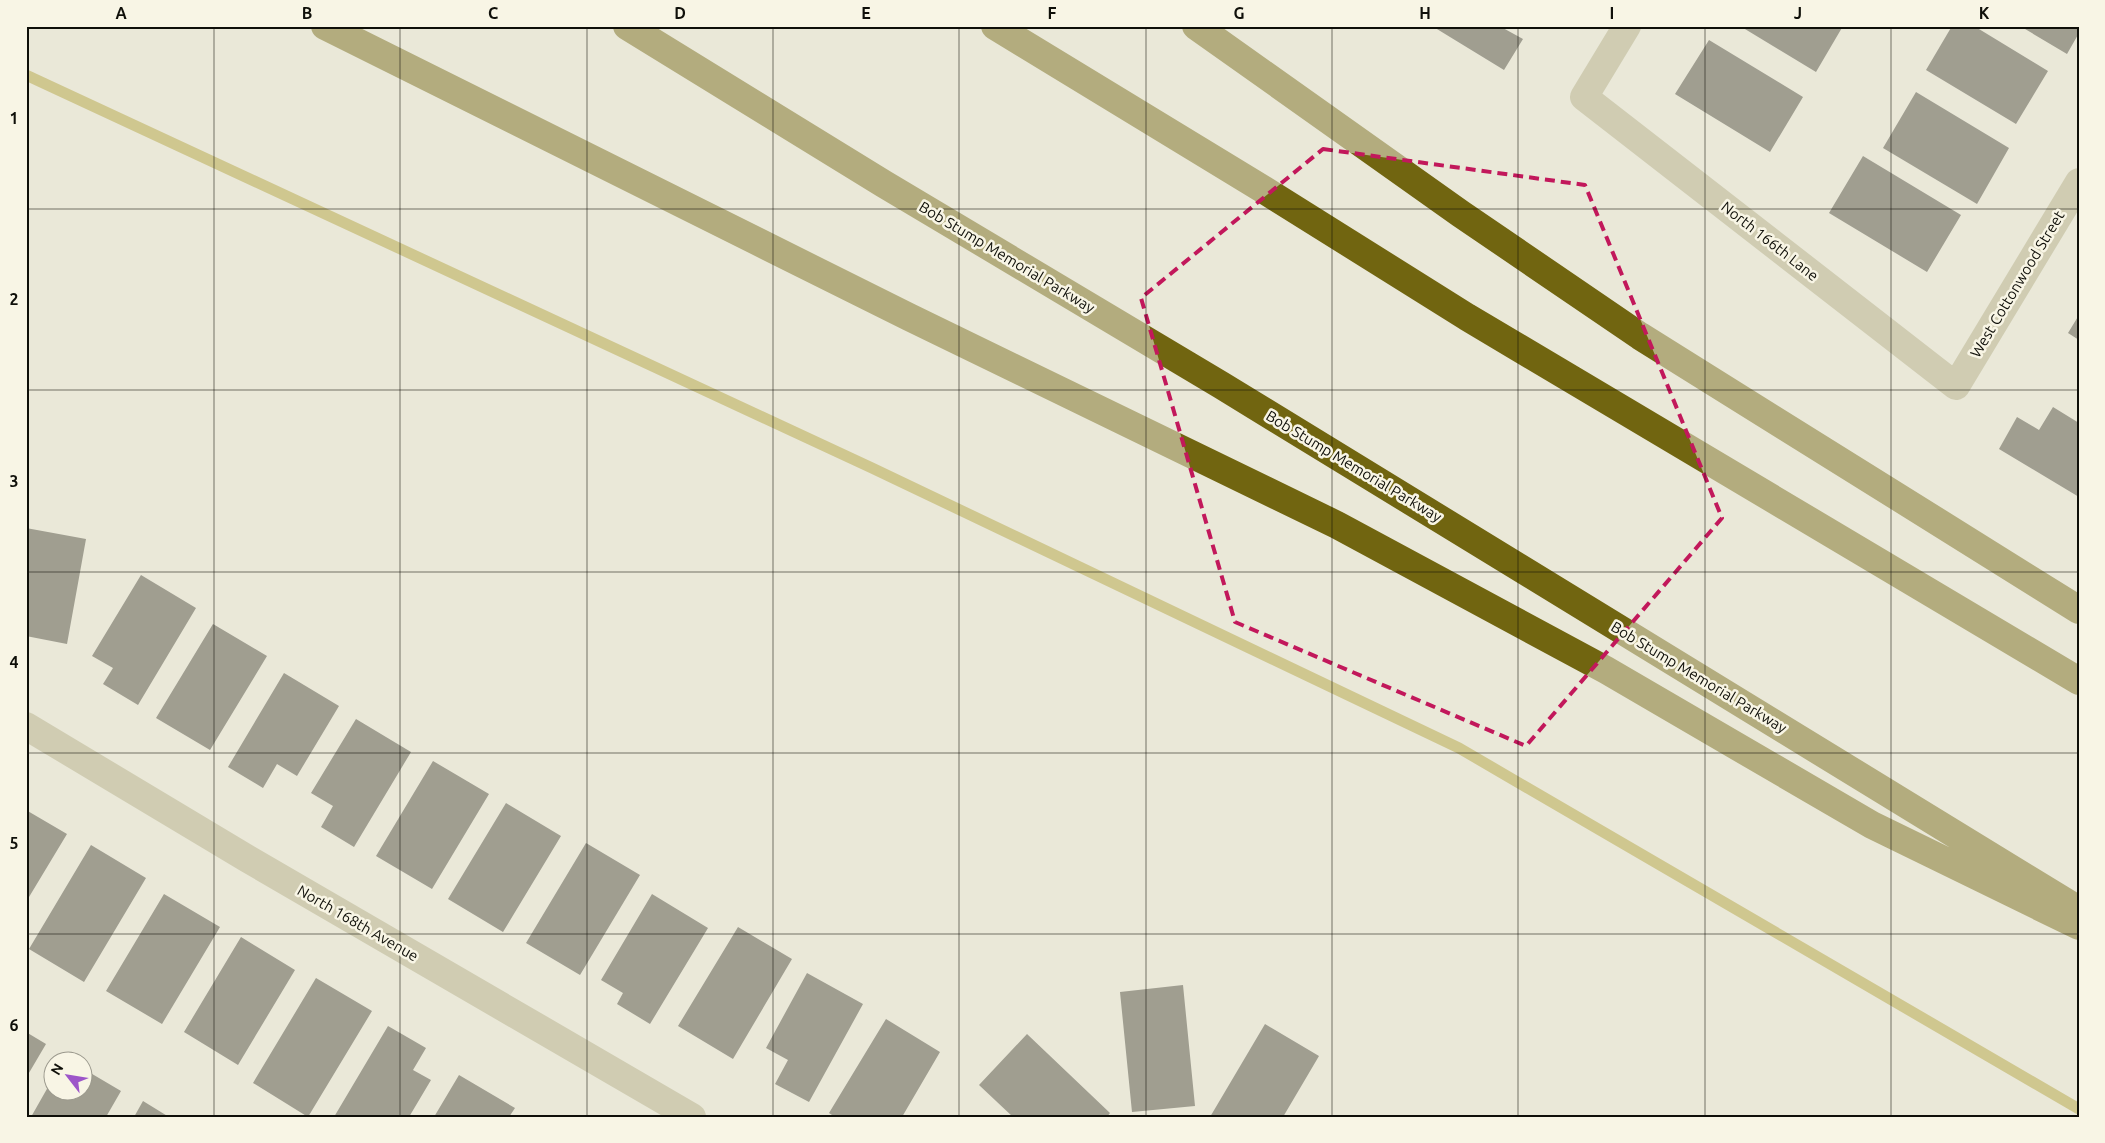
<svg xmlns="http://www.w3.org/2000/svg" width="2105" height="1143" font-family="Ubuntu,sans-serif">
<rect width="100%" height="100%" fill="#eae8d8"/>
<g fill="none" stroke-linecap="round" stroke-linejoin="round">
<!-- stream -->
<path stroke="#b0a037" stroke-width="11" d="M26,75L872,468L1459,748L2079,1109"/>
</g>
<!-- building -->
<path fill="#474538" d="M1432,26H1504L1503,28L1523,39L1504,70Z
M1740,26H1843L1816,72Z
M1952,26H1974L2048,71L2016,124L1926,70Z
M2020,26H2079V33L2067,54Z
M1709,40L1803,97L1770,152L1675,94Z
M1916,92L2009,148L1977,204L1883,148Z
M1863,156L1961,215L1927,272L1829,213Z
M2079,315V340L2068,333Z
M2053,407L2079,423V497L1999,449L2017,417L2039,430Z
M26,528L86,539L67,644L26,636Z
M141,575L196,608L138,705L103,684L113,668L92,656Z
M213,624L267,656L210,750L156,718Z
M284,673L339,706L297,776L277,764L263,788L228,767Z
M356,719L411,752L354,847L321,827L333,806L311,793Z
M433,761L489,794L432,889L376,856Z
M506,803L561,836L503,932L448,899Z
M26,810L67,834L26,902Z
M586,843L640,875L580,975L526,943Z
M91,845L146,878L84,982L29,949Z
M164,894L220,927L162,1024L106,991Z
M652,894L708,928L650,1024L617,1004L623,993L601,980Z
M738,927L792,959L733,1059L678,1026Z
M241,937L295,970L238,1065L184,1032Z
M807,973L863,1004L809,1102L775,1084L788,1060L766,1048Z
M316,978L372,1011L308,1117L253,1083Z
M1183,985L1195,1106L1132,1112L1120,992Z
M886,1019L940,1052L902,1117H835L829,1113Z
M1265,1024L1319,1056L1283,1117H1210Z
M388,1026L426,1048L413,1070L431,1080L409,1117H334Z
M26,1032L46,1044L26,1078Z
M1027,1034L1110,1113L1107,1117H1013L979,1085Z
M82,1068L121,1091L106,1117H31L52,1080V1090H82Z
M459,1075L515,1108L509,1117H434Z
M143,1101L169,1117H134Z"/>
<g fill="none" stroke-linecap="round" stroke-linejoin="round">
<!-- minor -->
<path stroke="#b1ac83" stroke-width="28" d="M1627,26L1584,97L1956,386L2079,182
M26,726L248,859L692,1117"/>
<!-- motorway -->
<path stroke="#716510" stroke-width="28" d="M325,26L909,317L1337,525L1606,670L1872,825L2079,926
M627,26L884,184L1221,385L2069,904
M995,26L1261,188L1467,317L2079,681
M1196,26L1461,214L1640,336L2079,610"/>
</g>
<!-- marked area -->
<path d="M0 0H2105V1143H0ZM1323,149L1585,185L1722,518L1526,746L1235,622L1141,298Z" fill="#eae8d8" fill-opacity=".55" fill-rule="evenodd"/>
<path fill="none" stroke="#c2185b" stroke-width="4" stroke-dasharray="10 6" stroke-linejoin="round" d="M1323,149L1585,185L1722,518L1526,746L1235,622L1141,298Z"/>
<!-- grid -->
<path fill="none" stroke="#0f0f09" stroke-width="1" stroke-opacity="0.55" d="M214,26V1117M400,26V1117M587,26V1117M773,26V1117M959,26V1117M1146,26V1117M1332,26V1117M1518,26V1117M1705,26V1117M1891,26V1117M26,209H2079M26,390H2079M26,572H2079M26,753H2079M26,934H2079"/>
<g text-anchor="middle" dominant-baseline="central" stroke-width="5" stroke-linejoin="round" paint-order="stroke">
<!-- street labels -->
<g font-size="15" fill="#0f0f09" stroke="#f8f5e5">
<text transform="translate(1770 241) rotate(38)">North 166th Lane</text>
<text transform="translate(1007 257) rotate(31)">Bob Stump Memorial Parkway</text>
<text transform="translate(2017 284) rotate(-59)">West Cottonwood Street</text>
<text transform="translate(1354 466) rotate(31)">Bob Stump Memorial Parkway</text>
<text transform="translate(1699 677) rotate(31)">Bob Stump Memorial Parkway</text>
<text transform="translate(358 923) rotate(30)">North 168th Avenue</text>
</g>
</g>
<!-- border -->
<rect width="2105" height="1143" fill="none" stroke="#f8f5e5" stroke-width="55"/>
<!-- north arrow -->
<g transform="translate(68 1076) rotate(301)"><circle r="24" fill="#f8f5e5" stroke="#9b998d"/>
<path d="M0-4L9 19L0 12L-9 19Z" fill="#9d55c9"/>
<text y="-8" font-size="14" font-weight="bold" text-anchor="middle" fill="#0f0f09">N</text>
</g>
<rect x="28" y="28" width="2050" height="1088" fill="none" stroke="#0f0f09" stroke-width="2"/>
<g font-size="16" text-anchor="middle" font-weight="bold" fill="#0f0f09">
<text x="121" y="19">A</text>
<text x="307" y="19">B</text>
<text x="493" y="19">C</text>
<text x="680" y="19">D</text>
<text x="866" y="19">E</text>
<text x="1052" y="19">F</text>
<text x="1239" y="19">G</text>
<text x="1425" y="19">H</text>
<text x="1612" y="19">I</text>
<text x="1798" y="19">J</text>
<text x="1984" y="19">K</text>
<text x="14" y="124">1</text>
<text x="14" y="305">2</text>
<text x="14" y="487">3</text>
<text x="14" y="668">4</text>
<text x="14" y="849">5</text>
<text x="14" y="1031">6</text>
</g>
</svg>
